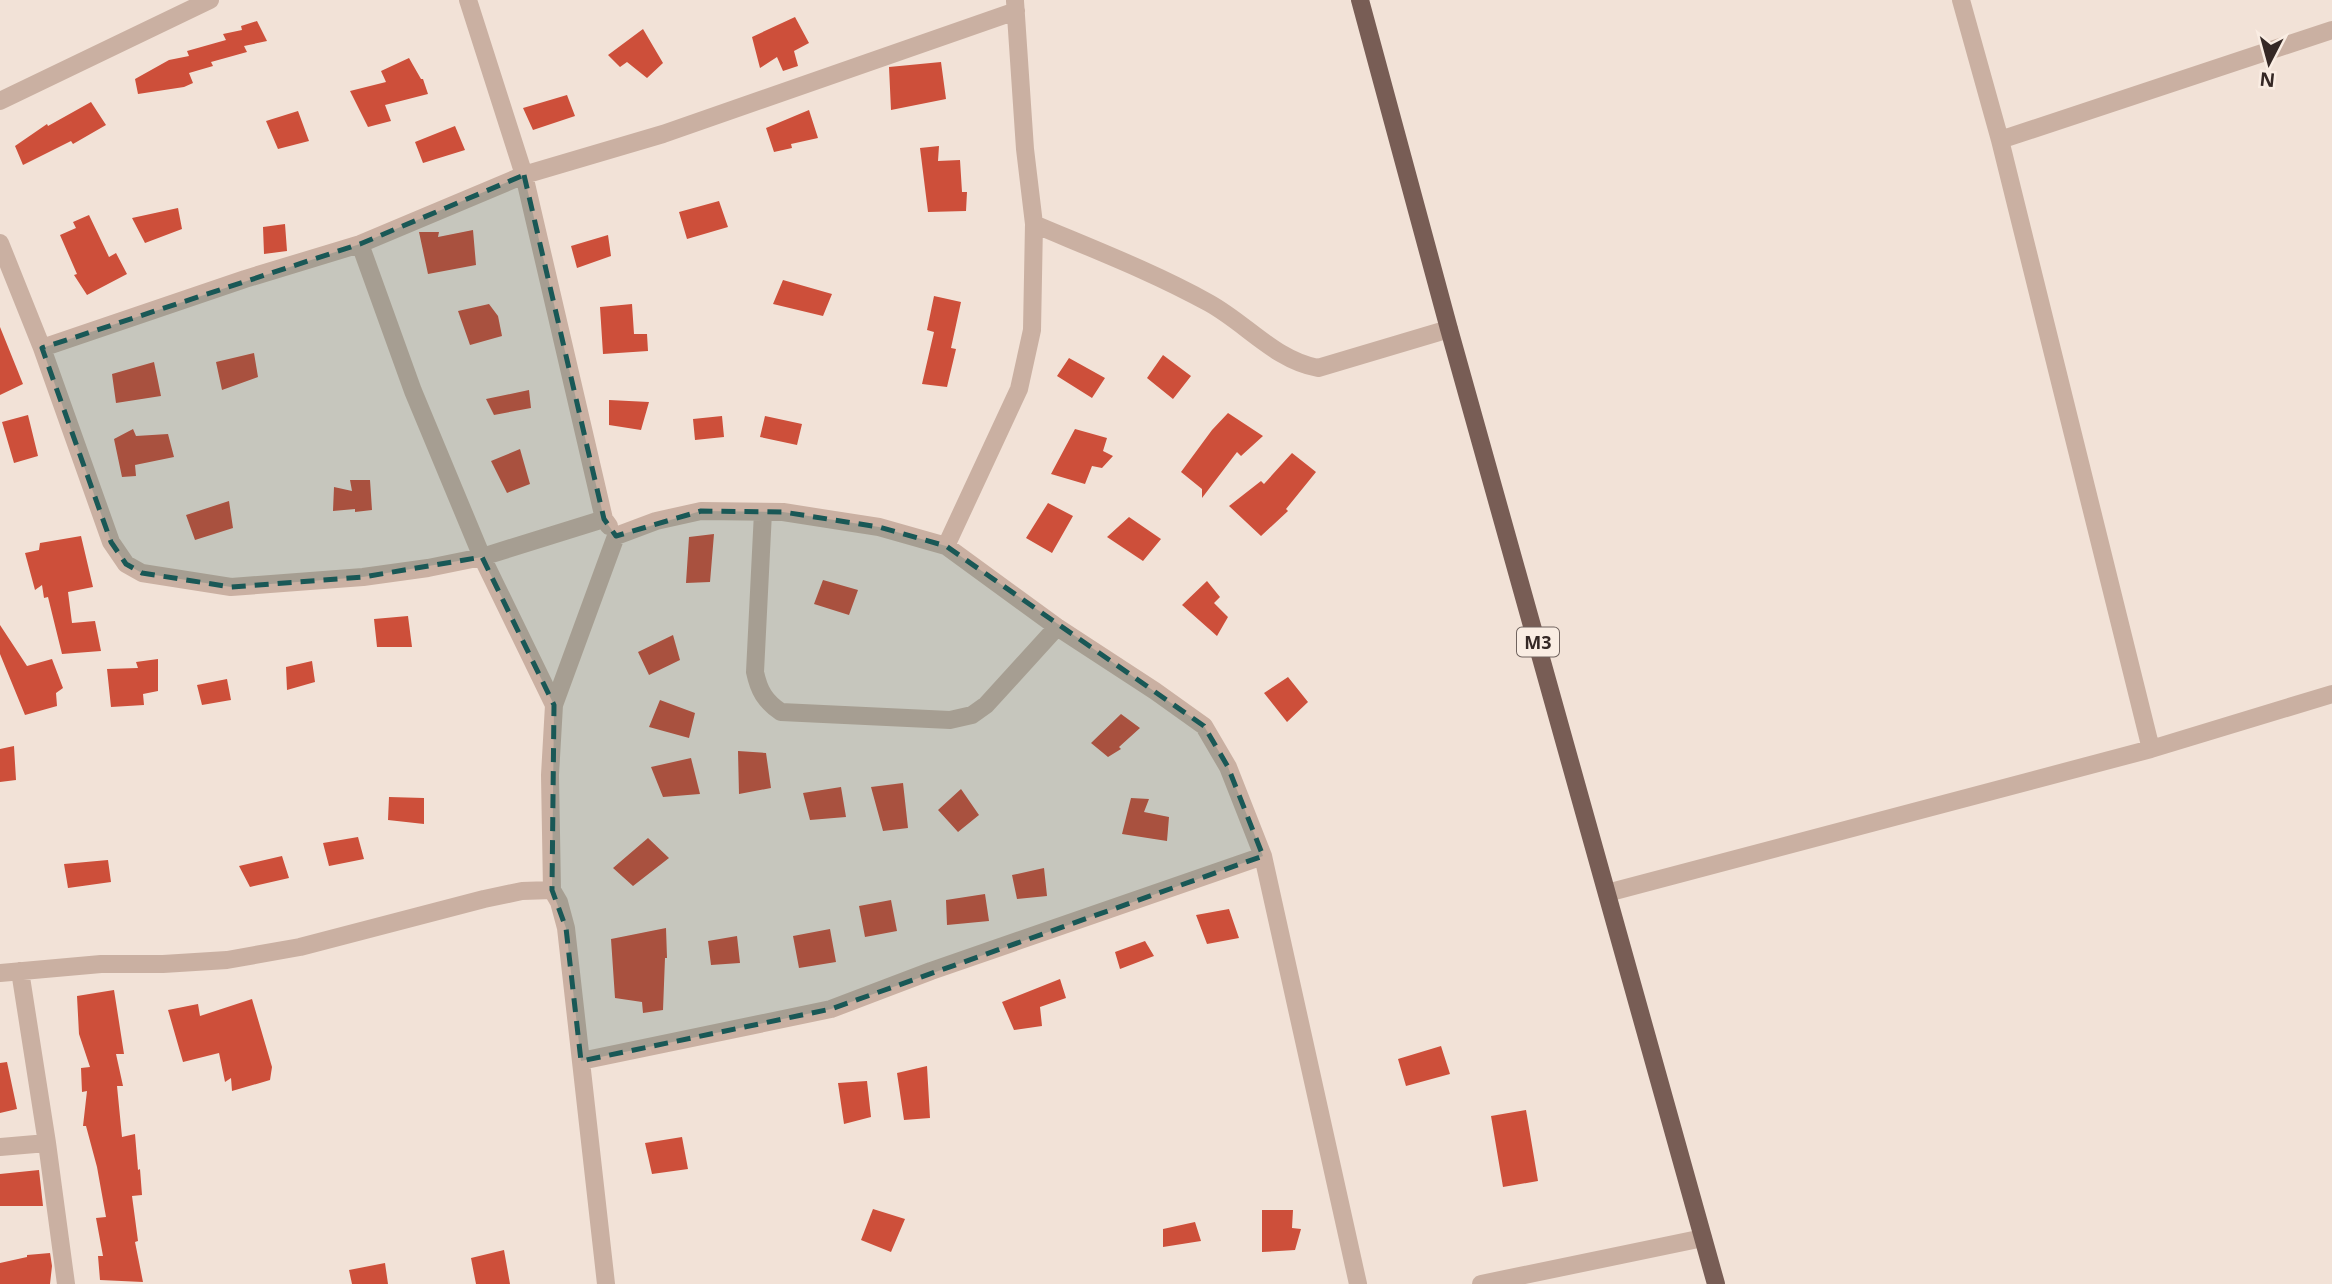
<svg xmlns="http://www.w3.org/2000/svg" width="2332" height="1284" font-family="'Noto Sans',sans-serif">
<rect width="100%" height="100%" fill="#f2e2d7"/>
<!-- building -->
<path fill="#cd4f3a" d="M795,17L809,43L794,51L798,66L783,71L777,57L760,68L752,37Z
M257,21L267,41L244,46L247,52L211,62L213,66L189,73L193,83L184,87L138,94L135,79L169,60L189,56L187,51L226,40L223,34L242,30L241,26Z
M643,29L663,63L647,78L627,62L620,67L608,55Z
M409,58L421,79H423L428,94L385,105L391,121L368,127L350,91L386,82L381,71Z
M941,62L946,99L891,110L889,67Z
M567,95L575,116L533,130L523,108Z
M91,102L106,125L73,144L71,141L23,165L15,146L47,124L48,126Z
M809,110L818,138L791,144L792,148L774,152L766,128Z
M298,111L309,141L278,149L266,121Z
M455,126L465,150L423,163L415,142Z
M939,146L938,161L960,160L962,192H967L966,211L928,212L920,148Z
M719,201L728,227L687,239L679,212Z
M178,208L182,229L145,243L132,218Z
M89,215L109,257L116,253L127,274L87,295L74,275L77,274L60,235L76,228L73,222Z
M285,224L287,251L264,254L263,227Z
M473,230L476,265L428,274L419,232H439L438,237Z
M608,235L611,256L577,268L571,246Z
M783,280L832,294L823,316L773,304Z
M934,296L961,302L951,348L956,349L947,387L922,384L934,332L927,330Z
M489,304L498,316L502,336L470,345L458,311Z
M632,304L634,334H647L648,351L603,354L600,307Z
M0,327L23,384L0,395Z
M254,353L258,377L222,390L216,362Z
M1163,355L1191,376L1173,399L1147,378Z
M1069,358L1105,378L1092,398L1057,376Z
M154,362L161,396L116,403L112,374Z
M529,390L531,408L494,415L486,399Z
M609,400L649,402L641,430L609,425Z
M1228,413L1263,436L1241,456L1237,452L1202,498V489L1181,472L1212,430Z
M28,415L38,456L14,463L2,422Z
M722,416L724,437L695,440L693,419Z
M765,416L802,424L797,445L760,437Z
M133,429L136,436L168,434L174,457L135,465L136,476L122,477L114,439Z
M1075,429L1107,438L1103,451L1113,456L1102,468L1092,466L1085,484L1051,474Z
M520,449L530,484L507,493L491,461Z
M1292,453L1316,472L1286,509L1288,511L1261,536L1229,506L1261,481L1264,484Z
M350,480H370L372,510L355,512V509L333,511L334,487L352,491Z
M229,501L233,528L195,540L186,515Z
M1048,503L1073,516L1052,553L1026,538Z
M1129,517L1161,539L1143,561L1107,537Z
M714,534L710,582L686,583L689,537Z
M81,536L93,587L68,592L72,623L95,621L101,651L62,654L48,597L44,598L42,585L35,590L25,553L39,550L40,543Z
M823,580L858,590L849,615L814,604Z
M1207,581L1220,597L1214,603L1228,617L1217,636L1182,605Z
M408,616L412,647H377L374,619Z
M0,625L27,666L52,659L63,688L56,693L57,706L25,715L0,654Z
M673,635L680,660L649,675L638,652Z
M158,659V691L143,694L144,705L111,707L107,669L138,668L136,662Z
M312,661L315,682L287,690L286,667Z
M1288,677L1308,702L1287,722L1264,693Z
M227,679L231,700L202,705L197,685Z
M660,700L695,713L689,738L649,727Z
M1121,714L1140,728L1119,747L1121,749L1108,757L1091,743Z
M14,746L16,780L0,782V749Z
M738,751L766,753L771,788L739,794Z
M691,758L700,794L663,797L651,767Z
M903,783L908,828L883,831L871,787Z
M841,787L846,817L810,820L803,793Z
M961,789L979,815L958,832L938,810Z
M389,797L424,798V824L388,820Z
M1131,798L1149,799L1144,812L1169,817L1167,841L1122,834Z
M358,837L364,859L329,866L323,843Z
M648,838L669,858L633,886L613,868Z
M282,856L289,878L250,887L239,866Z
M108,860L111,882L68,888L64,864Z
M1044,868L1047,896L1017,899L1012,875Z
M985,894L989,921L947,925L946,900Z
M891,900L897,931L865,937L859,906Z
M1229,909L1239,938L1207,944L1196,915Z
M666,928L667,958H665L663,1010L643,1013L642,1002L615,998L611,939Z
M830,929L836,962L799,968L793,936Z
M737,936L740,963L711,965L708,941Z
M1145,941L1154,956L1120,969L1115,952Z
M1060,979L1066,998L1040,1007L1042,1026L1014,1030L1002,1002Z
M114,990L124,1054H116L123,1086H117L122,1137L135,1134L138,1170L140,1169L142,1195L132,1196L138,1241L135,1242L143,1282L100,1280L98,1256H103L96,1218L106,1217L97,1167L86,1126H83L87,1091L82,1092L81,1068L90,1067L79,1034L77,996Z
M252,999L272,1067L270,1080L232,1091L231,1078L225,1082L219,1053L183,1062L168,1010L198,1004L200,1016Z
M1441,1046L1450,1074L1406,1086L1398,1059Z
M7,1062L17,1109L0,1113V1063Z
M927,1066L930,1118L904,1120L897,1073Z
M867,1081L871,1117L844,1124L838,1083Z
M1526,1110L1538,1181L1503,1187L1491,1116Z
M682,1137L688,1169L652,1174L645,1143Z
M39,1170L43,1206H0V1174Z
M873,1209L905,1219L891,1252L861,1240Z
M1262,1210H1293L1292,1228L1301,1229L1295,1250L1262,1252Z
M1195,1222L1201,1241L1163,1247V1229Z
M504,1250L510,1284H476L471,1258Z
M50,1253L52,1266L50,1284H0V1263L27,1257V1255Z
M385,1263L388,1284H352L349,1270Z"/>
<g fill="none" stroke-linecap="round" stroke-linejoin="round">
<!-- minor -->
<path stroke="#cab0a2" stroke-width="18" d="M468,0L524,175L604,519L609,526
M1961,0L2000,140L2151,749
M0,101L210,0
M2000,140L2332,30
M1034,224C1093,249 1153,272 1209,303C1247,324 1275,360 1318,368L1449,329
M0,243L42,348L111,542L126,564L142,573L231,587L363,577L428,568L482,557L604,519
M360,244L413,391L482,557L554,705
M42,348L245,279L360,244L524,175L663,134L1016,11
M763,512L755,672C759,691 765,701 781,712L950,720L972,715L986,705L1057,627
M946,546L1019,389L1032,330L1034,224L1025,149L1015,1
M552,890L550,775L554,705L616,536L656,521L701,511L783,512L879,527L946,546L1057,627L1155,691L1204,726L1228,767L1263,856
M1607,893L2151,749L2332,694
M20,971L47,1143L66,1284
M0,973L101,964H163L227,960L300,947L484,899L522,891L552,890L559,902L566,928L606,1284
M581,1061L831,1009L931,971L1263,856L1358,1284
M0,1147L47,1143
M1481,1284L1703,1238"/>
<!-- primary -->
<path stroke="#785d55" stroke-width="18" d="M1360,0L1449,329L1716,1284"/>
</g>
<!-- marked area -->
<path fill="#195856" fill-opacity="0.2" stroke="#195856" stroke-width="5" stroke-dasharray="14 9" stroke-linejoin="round" d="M524,175L604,519L616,536L701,511L783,512L879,527L946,546L1204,726L1228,767L1263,856L831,1009L581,1061L566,928L552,890L554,705L482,557L363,577L231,587L142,573L126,564L111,542L42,348L360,244Z"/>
<g text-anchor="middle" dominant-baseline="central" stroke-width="5" stroke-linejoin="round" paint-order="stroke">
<!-- shield labels -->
<rect fill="#faede3" stroke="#70635e" stroke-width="2" x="1517" y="627.5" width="42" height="29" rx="5"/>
<g font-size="18" font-weight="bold" fill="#352825">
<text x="1538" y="642">M3</text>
</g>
</g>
<!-- north arrow -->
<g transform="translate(2269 63) rotate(186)" stroke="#faede3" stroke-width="5" paint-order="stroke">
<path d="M0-5L12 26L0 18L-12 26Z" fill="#352825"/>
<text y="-10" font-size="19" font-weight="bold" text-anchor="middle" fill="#352825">N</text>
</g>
</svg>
